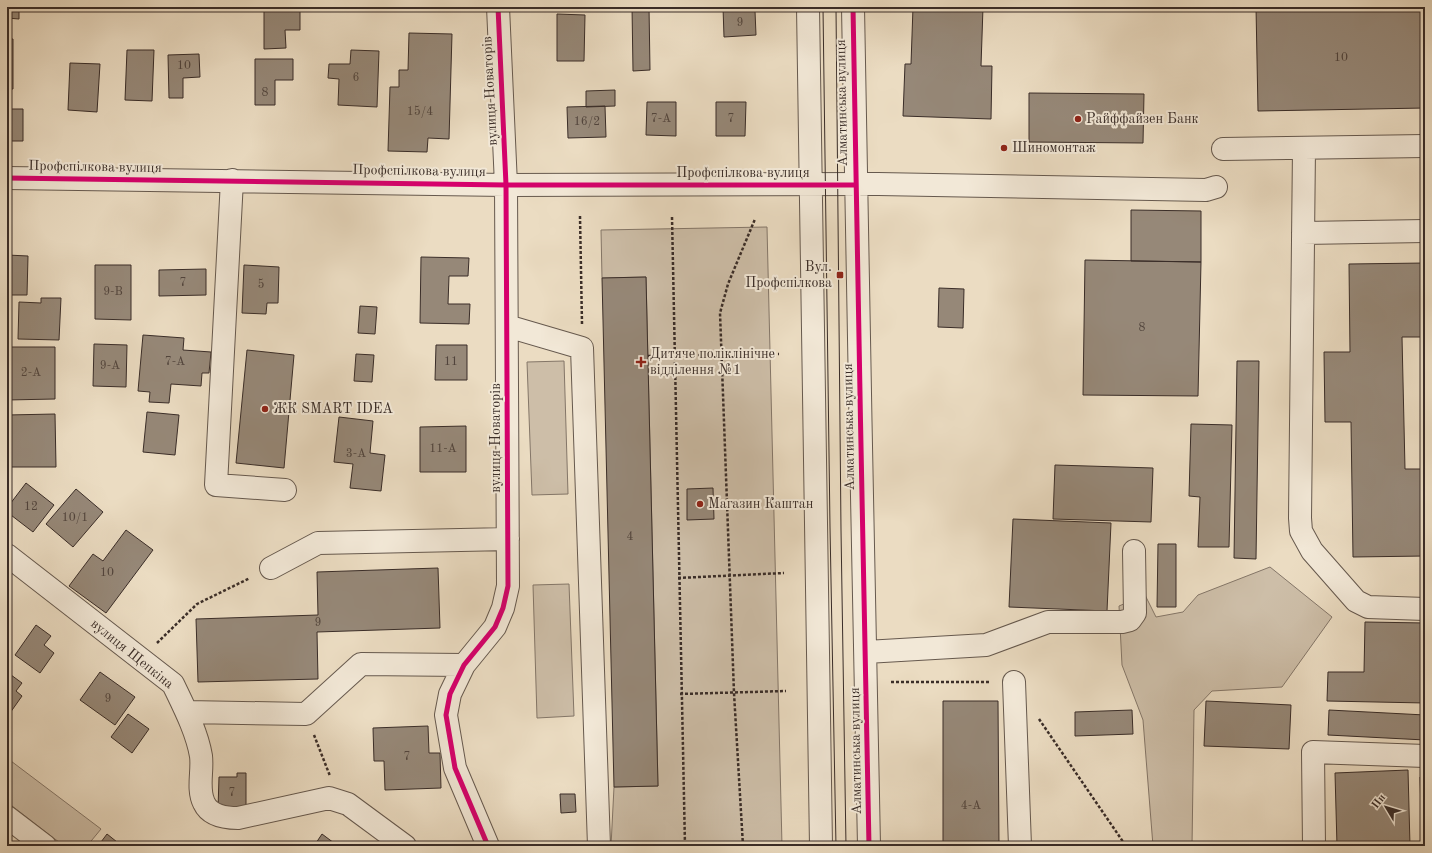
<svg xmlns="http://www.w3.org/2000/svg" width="1432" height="853" font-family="'Old Standard TT',serif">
<rect width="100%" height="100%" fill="#ebdcc2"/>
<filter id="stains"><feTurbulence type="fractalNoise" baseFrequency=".005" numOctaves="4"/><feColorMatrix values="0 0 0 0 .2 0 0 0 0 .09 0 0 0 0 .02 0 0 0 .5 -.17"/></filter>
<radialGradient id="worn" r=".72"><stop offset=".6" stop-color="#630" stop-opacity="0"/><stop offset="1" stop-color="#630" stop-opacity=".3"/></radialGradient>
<!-- green -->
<path fill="#cdbea8" stroke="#847668" d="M767,227L782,846H611L614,787L658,786L646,277L602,278L601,230Z
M564,361L568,494L532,495L527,362Z
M1270,567L1332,617L1282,687L1212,691L1194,710L1192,846H1153L1143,720L1122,665L1119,606L1145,595L1156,617L1183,612L1198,595Z
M569,584L574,716L537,718L533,585Z
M7,758L101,829L87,846H64L7,802Z"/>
<!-- building -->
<path fill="#968878" stroke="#3a2d28" d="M7,7H19V19L7,18Z
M632,7H649L650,70L633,71Z
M723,7H750L751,11H755L756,35L724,37Z
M913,7H983L981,66H992L991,119L903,116L905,64H911Z
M1256,7H1425V108L1258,111Z
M300,8V30H285L286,48L264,49V9Z
M557,14L585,15L584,61H557Z
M409,33L452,34L449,139L428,138L427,152L388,151L390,87H399V70H408Z
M7,39H13V89H7Z
M127,50H154L152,101L125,100Z
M351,50L379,51L377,107L338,105L339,79L328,78L329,64H350Z
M199,54L200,77L183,78V98H169L168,55Z
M255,59H293V80H275V105H255Z
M70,63L100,64L97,112L68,110Z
M615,90V106L586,107V91Z
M1029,93L1144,94L1143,143L1029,142Z
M647,102H676V136L646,135Z
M716,102H746L745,136H716Z
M605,106L606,137L568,138L567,107Z
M7,109H23V141H7Z
M1131,210L1201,211V262L1131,261Z
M7,255L28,256L27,295H7Z
M421,257L469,258L468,276H449L448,304H470L469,324L420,323Z
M1085,260L1201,262L1198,396L1083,395Z
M1425,263V337H1402L1405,469H1425V556L1353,557L1351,422H1325L1324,352H1350L1349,264Z
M95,265H131V320L95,319Z
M244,265L279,267L278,303H267L266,314L242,313Z
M206,269V295L159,296V270Z
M646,277L658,786L614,787L602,278Z
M939,288L964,289L963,328L938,327Z
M41,298H61L59,340L18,339L19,302L41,303Z
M360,306L377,307L375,334L358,333Z
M143,335L184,338L183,350L211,352L209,373H202L201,386L171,384L169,403L149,402L150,392L138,391Z
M94,344L127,345L126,387L93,386Z
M436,345H467V380H435Z
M7,347H55V399L7,400Z
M247,350L294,355L284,468L236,463Z
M356,354L374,355L372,382L354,381Z
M1237,361H1259L1256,559L1234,558Z
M147,412L179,415L175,455L143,452Z
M55,414L56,467H7V415Z
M339,417L373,421L370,453L385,455L381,491L350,488L353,464L334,462Z
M1191,424L1232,425L1229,547H1198L1200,497L1189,496Z
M466,426V472H420V427Z
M1055,465L1153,468L1151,522L1053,519Z
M26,483L54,505L33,532L7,512V508Z
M713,488L714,519L687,520V489Z
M76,489L103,512L73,547L46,524Z
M1013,519L1111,523L1107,611L1009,607Z
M126,530L153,550L106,613L69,586L93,554L103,561Z
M1158,544H1176V607H1157Z
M438,568L440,628L317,632L318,679L198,682L196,619L318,615L317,572Z
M1365,622L1425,623V703L1327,701L1328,672H1364Z
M36,625L51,636L44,645L54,653L40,673L15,655Z
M7,672L22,683L16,691L22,696L10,713L7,711Z
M100,672L135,697L115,725L80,700Z
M943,701H998L999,846H943Z
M1206,701L1291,705L1289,749L1204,746Z
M1132,710L1133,734L1075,736V712Z
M1329,710L1425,715V740L1328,735Z
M128,714L149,729L132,753L111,737Z
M428,726L429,753H440L441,788L385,790L384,761H374L373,728Z
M1408,770L1410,846H1337L1335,773Z
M237,773H246V811L218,809L219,777H237Z
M1420,777H1425V846H1422Z
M560,794H575L576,812L561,813Z
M107,834L122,846H98Z
M322,834L338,846H314Z"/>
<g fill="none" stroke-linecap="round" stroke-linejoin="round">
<defs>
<path id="minor" d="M808,7L821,846
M853,7C856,287 865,566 869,846
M1304,148L1300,518L1301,531L1312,551L1356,601L1368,607L1425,609
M1223,149L1425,146
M7,178L506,185L878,184L1206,190L1216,187
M232,180L216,485L285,490
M1303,233L1425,231
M507,326L582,348L599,846
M7,555L173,684C184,707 197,732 201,756C203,771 197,789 204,803C210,816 225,818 238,818L329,798L348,804L405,846
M271,568L318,543L508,539
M866,652L986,645L1048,622H1122L1130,620L1135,613L1134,551
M1014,682L1020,846
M187,712L306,714L361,664L464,665
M7,817L45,846
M488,846L455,768L446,715L450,694L464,665L495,627L503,608L508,586L506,185L498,7
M1314,846L1313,752L1425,756"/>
</defs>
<!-- minor casing -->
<use href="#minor" stroke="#66594e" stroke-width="24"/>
<!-- path -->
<path stroke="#3a2d28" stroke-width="2.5" stroke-dasharray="3 2" stroke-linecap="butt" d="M580,216L582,324
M672,217L685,846
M648,356L779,354
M678,578L784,573
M157,643L197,604L250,578
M891,682H990
M680,694L786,691
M1039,719L1126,846
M314,735L330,776
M743,846L734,693L720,313L728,284L755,219"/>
<!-- minor -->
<use href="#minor" stroke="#f2e8d7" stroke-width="22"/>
<!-- tram -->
<path stroke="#3a2d28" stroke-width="1" d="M823,7L830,527L836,846
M836,7L841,530L846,846"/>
<defs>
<path id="cycleway" d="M853,7C856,287 865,566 869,846
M7,178L506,185H855
M488,846L455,768L446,715L450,694L464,665L495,627L503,608L508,586L506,185L498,7"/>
</defs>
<!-- cycleway casing -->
<use href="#cycleway" stroke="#f2e8d7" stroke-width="8"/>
<!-- cycleway -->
<use href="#cycleway" stroke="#d6006c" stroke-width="5"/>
</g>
<!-- markers -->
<g fill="#8f2418" stroke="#f2e8d7" stroke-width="1.5">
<circle cx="1078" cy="119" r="4"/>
<circle cx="1004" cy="148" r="4"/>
<rect x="836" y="271" width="8" height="8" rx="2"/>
<path d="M639 356h4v4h4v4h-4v4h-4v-4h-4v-4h4z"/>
<circle cx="265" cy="409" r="4"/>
<circle cx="700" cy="504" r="4"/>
</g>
<g text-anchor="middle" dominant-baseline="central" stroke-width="4" stroke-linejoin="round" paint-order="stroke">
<!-- number labels -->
<g font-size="12" fill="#51443c">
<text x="740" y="23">9</text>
<text x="1341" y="58">10</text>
<text x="184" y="66">10</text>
<text x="356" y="78">6</text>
<text x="265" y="93">8</text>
<text x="420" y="112">15/4</text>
<text x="661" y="119">7-А</text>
<text x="731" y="119">7</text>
<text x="587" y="122">16/2</text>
<text x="183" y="283">7</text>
<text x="261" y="285">5</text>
<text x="113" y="292">9-В</text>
<text x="1142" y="328">8</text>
<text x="175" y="362">7-А</text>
<text x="451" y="362">11</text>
<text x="110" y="366">9-А</text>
<text x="31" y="373">2-А</text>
<text x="443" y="449">11-А</text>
<text x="356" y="454">3-А</text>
<text x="31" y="507">12</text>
<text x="75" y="518">10/1</text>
<text x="630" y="537">4</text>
<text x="107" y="573">10</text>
<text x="318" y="623">9</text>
<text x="108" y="699">9</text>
<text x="407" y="757">7</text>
<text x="232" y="793">7</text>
<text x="971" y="806">4-А</text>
</g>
<!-- street labels -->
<g font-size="14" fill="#3a2d28" stroke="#f2e8d7">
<text transform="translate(490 91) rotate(-93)">вулиця Новаторів</text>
<text transform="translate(842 103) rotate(-91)">Алматинська вулиця</text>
<text transform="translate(95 167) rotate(1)">Профспілкова вулиця</text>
<text transform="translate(419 171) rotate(1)">Профспілкова вулиця</text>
<text x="743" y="173">Профспілкова вулиця</text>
<text transform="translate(849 427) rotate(-91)">Алматинська вулиця</text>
<text transform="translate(496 438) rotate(-90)">вулиця Новаторів</text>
<text transform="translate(132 654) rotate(39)">вулиця Щепкіна</text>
<text transform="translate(856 751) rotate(-91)">Алматинська вулиця</text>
</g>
<!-- poi labels -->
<g font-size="14" fill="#3a2d28" stroke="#f2e8d7" text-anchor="start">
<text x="1086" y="119">Райффайзен Банк</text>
<text x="1012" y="148">Шиномонтаж</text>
<text x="832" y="267" text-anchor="end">Вул.<tspan x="832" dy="16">Профспілкова</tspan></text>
<text x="650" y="354">Дитяче поліклінічне<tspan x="650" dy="16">відділення №1</tspan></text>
<text x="273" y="409">ЖК SMART IDEA</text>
<text x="708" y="504">Магазин Каштан</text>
</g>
</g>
<!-- margin -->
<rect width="1432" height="853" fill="none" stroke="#ebdcc2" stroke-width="24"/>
<rect x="8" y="8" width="1416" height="837" fill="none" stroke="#3a2d28" stroke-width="2"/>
<rect x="12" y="12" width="1408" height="829" fill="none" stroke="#3a2d28"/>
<!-- north arrow -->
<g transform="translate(1386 807) rotate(308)" stroke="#f2e8d7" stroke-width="3" paint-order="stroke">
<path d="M0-3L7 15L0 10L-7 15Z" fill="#3a2d28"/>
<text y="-6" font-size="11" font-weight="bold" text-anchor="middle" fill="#3a2d28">Пн</text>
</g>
<rect width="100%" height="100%" filter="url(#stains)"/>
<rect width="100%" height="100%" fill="url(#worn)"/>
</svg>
